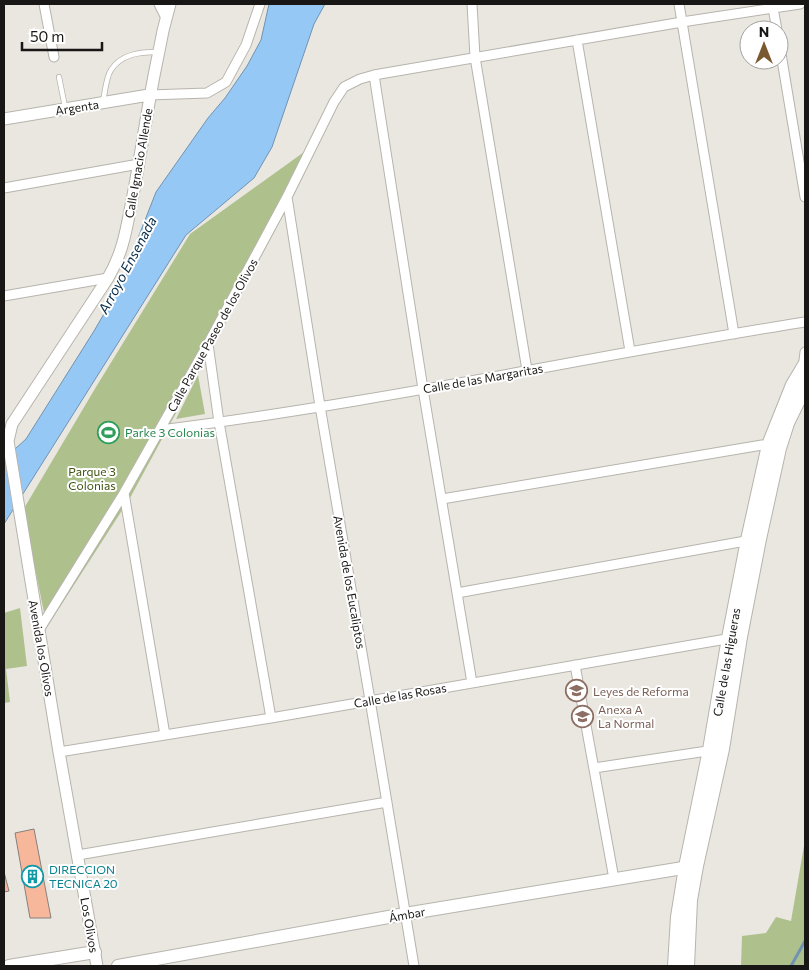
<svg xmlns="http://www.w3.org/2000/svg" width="809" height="970" font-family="Commissioner,sans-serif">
<rect width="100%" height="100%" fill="#eae7e0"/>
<!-- green -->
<path fill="#aec18d" d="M318,142L291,201L130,498L47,627L23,510L96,387L190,234Z
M198,375L205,414L176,419Z
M20,608L27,666L6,669L10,702L4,703V613Z
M805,840V966H741L742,936L766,933L776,917L791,921Z"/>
<!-- water -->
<path fill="#96c8f6" stroke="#7093b2" d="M269,4H325L314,24L272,147L254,178L186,235L4,524V459L26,439L94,331L126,276L138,238L156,192L208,118L225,98L247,66L261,40Z"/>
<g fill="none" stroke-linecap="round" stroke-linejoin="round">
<!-- stream -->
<path stroke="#7093b2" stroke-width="3" d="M791,966L805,941"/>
</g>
<!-- building -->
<path fill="#f7b79b" stroke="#87807d" d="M34,829L51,918H30L15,833Z
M4,872L9,891L4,892Z"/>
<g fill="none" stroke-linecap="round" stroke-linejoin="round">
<defs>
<path id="service" d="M59,77L65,107
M103,101C105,93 106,77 111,70C121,54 140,52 157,52"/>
<path id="minor" d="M44,4L54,57
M159,4L166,18
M472,4L475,57L527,370
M679,4L734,334
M773,8L777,30
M577,40L630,351
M779,42L805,197
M374,75L423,389L472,683
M149,95L207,93L226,82L246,45L260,4
M4,188L139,164
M287,197L320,406L370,700L414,966
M4,296L108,278
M208,344L219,422L271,718
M803,369L805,352
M160,430C377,403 590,356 805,322
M124,493L165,735
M442,499L762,445L774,446
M457,593L751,540
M39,630L124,493L208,344L287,197L334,102L344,87L360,79L374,75L682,22L800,4
M575,665L614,879
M59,752L271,718L732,638
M594,768L714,750
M78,855L387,802"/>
<path id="tertiary" d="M4,119L149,95
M97,966L59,752L8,441L12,424L108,278C124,251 127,225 133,195C142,149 148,102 158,56C161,38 165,21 170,4"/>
<path id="secondary" d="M9,966L95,952
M118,966L405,914L695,866"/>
<path id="primary" d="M675,966L678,917L686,867L710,750L729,638L748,540L769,445L793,385L805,365
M687,966L690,900L696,866L722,749L740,637L759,539L779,448L787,423L805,386"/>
</defs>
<!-- service casing -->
<use href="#service" stroke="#b7b4ad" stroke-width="6"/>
<!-- minor casing -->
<use href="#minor" stroke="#b7b4ad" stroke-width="11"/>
<!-- tertiary casing -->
<use href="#tertiary" stroke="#b7b4ad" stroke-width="13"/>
<!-- secondary casing -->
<use href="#secondary" stroke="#b7b4ad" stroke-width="14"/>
<!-- primary casing -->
<use href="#primary" stroke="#b7b4ad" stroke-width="16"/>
<!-- service -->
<use href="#service" stroke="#fff" stroke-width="4.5"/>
<!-- minor -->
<use href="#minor" stroke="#fff" stroke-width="9"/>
<!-- tertiary -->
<use href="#tertiary" stroke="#fff" stroke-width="11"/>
<!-- secondary -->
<use href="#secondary" stroke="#fff" stroke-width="12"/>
<!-- primary -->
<use href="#primary" stroke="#fff" stroke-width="14"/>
</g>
<!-- icons -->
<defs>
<symbol id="stadium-ring" viewBox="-11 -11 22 22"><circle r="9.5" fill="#fff" stroke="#2e9e5b" stroke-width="1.5"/><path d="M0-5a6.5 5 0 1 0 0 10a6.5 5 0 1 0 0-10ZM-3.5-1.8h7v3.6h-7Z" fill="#2e9e5b"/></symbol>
<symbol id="school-ring" viewBox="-11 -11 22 22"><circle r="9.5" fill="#fff" stroke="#8d6e63" stroke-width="1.5"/><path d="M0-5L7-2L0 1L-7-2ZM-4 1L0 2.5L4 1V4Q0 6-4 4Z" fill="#8d6e63"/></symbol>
<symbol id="building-ring" viewBox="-11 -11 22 22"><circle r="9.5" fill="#fff" stroke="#0f9aa8" stroke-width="1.5"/><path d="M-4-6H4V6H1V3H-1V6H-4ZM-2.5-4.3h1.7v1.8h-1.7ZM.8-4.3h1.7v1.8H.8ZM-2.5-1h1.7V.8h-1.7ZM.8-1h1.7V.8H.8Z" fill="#0f9aa8"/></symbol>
</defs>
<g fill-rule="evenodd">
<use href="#stadium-ring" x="96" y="420" width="25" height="25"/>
<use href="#school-ring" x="564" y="678" width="25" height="25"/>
<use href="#school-ring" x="570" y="704" width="25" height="25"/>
<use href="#building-ring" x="20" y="864" width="25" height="25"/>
</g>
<g text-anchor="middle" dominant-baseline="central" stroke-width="4" stroke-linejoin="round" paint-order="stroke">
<!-- street labels -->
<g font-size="12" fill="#181715" stroke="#fff">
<text transform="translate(77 107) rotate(-9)">Argenta</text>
<text transform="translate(138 163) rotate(-80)">Calle Ignacio Allende</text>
<text transform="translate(212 335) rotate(-61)">Calle Parque Paseo de los Olivos</text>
<text transform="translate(483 378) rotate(-10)">Calle de las Margaritas</text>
<text transform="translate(350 582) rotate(80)">Avenida de los Eucaliptos</text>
<text transform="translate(42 648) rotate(80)">Avenida los Olivos</text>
<text transform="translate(726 662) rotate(-80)">Calle de las Higueras</text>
<text transform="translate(400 695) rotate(-10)">Calle de las Rosas</text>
<text transform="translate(407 914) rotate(-10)">Ámbar</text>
<text transform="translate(90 925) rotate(80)">Los Olivos</text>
</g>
<!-- leisure labels -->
<g font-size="12" fill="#27864d" stroke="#fff" text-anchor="start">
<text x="125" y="432">Parke 3 Colonias</text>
</g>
<!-- park labels -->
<g font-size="12" fill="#415311" stroke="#fff">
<text x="92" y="471">Parque 3<tspan x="92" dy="14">Colonias</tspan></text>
</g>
<!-- education labels -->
<g font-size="12" fill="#785e54" stroke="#fff" text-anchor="start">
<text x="593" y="691">Leyes de Reforma</text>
<text x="598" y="709">Anexa A<tspan x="598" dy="14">La Normal</tspan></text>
</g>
<!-- culture labels -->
<g font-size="12" fill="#0d838f" stroke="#fff" text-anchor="start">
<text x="49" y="869">DIRECCION<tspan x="49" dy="14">TECNICA 20</tspan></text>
</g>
<!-- water labels -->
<g font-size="14" font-style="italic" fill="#062c4a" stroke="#fff">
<text transform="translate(127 265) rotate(-62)">Arroyo Ensenada</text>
</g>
</g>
<!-- border -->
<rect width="809" height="970" fill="none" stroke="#181715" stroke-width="10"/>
<!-- north arrow -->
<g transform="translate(764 45)"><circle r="24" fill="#ffffff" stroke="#a3a2a1"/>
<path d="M0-4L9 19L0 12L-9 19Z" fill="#79592f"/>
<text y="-8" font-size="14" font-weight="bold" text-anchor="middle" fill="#181715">N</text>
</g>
<!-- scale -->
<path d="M22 42v8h80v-8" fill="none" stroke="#181715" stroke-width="2.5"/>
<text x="30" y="42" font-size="15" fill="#181715" stroke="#ffffff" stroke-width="4" paint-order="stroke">50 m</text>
</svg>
